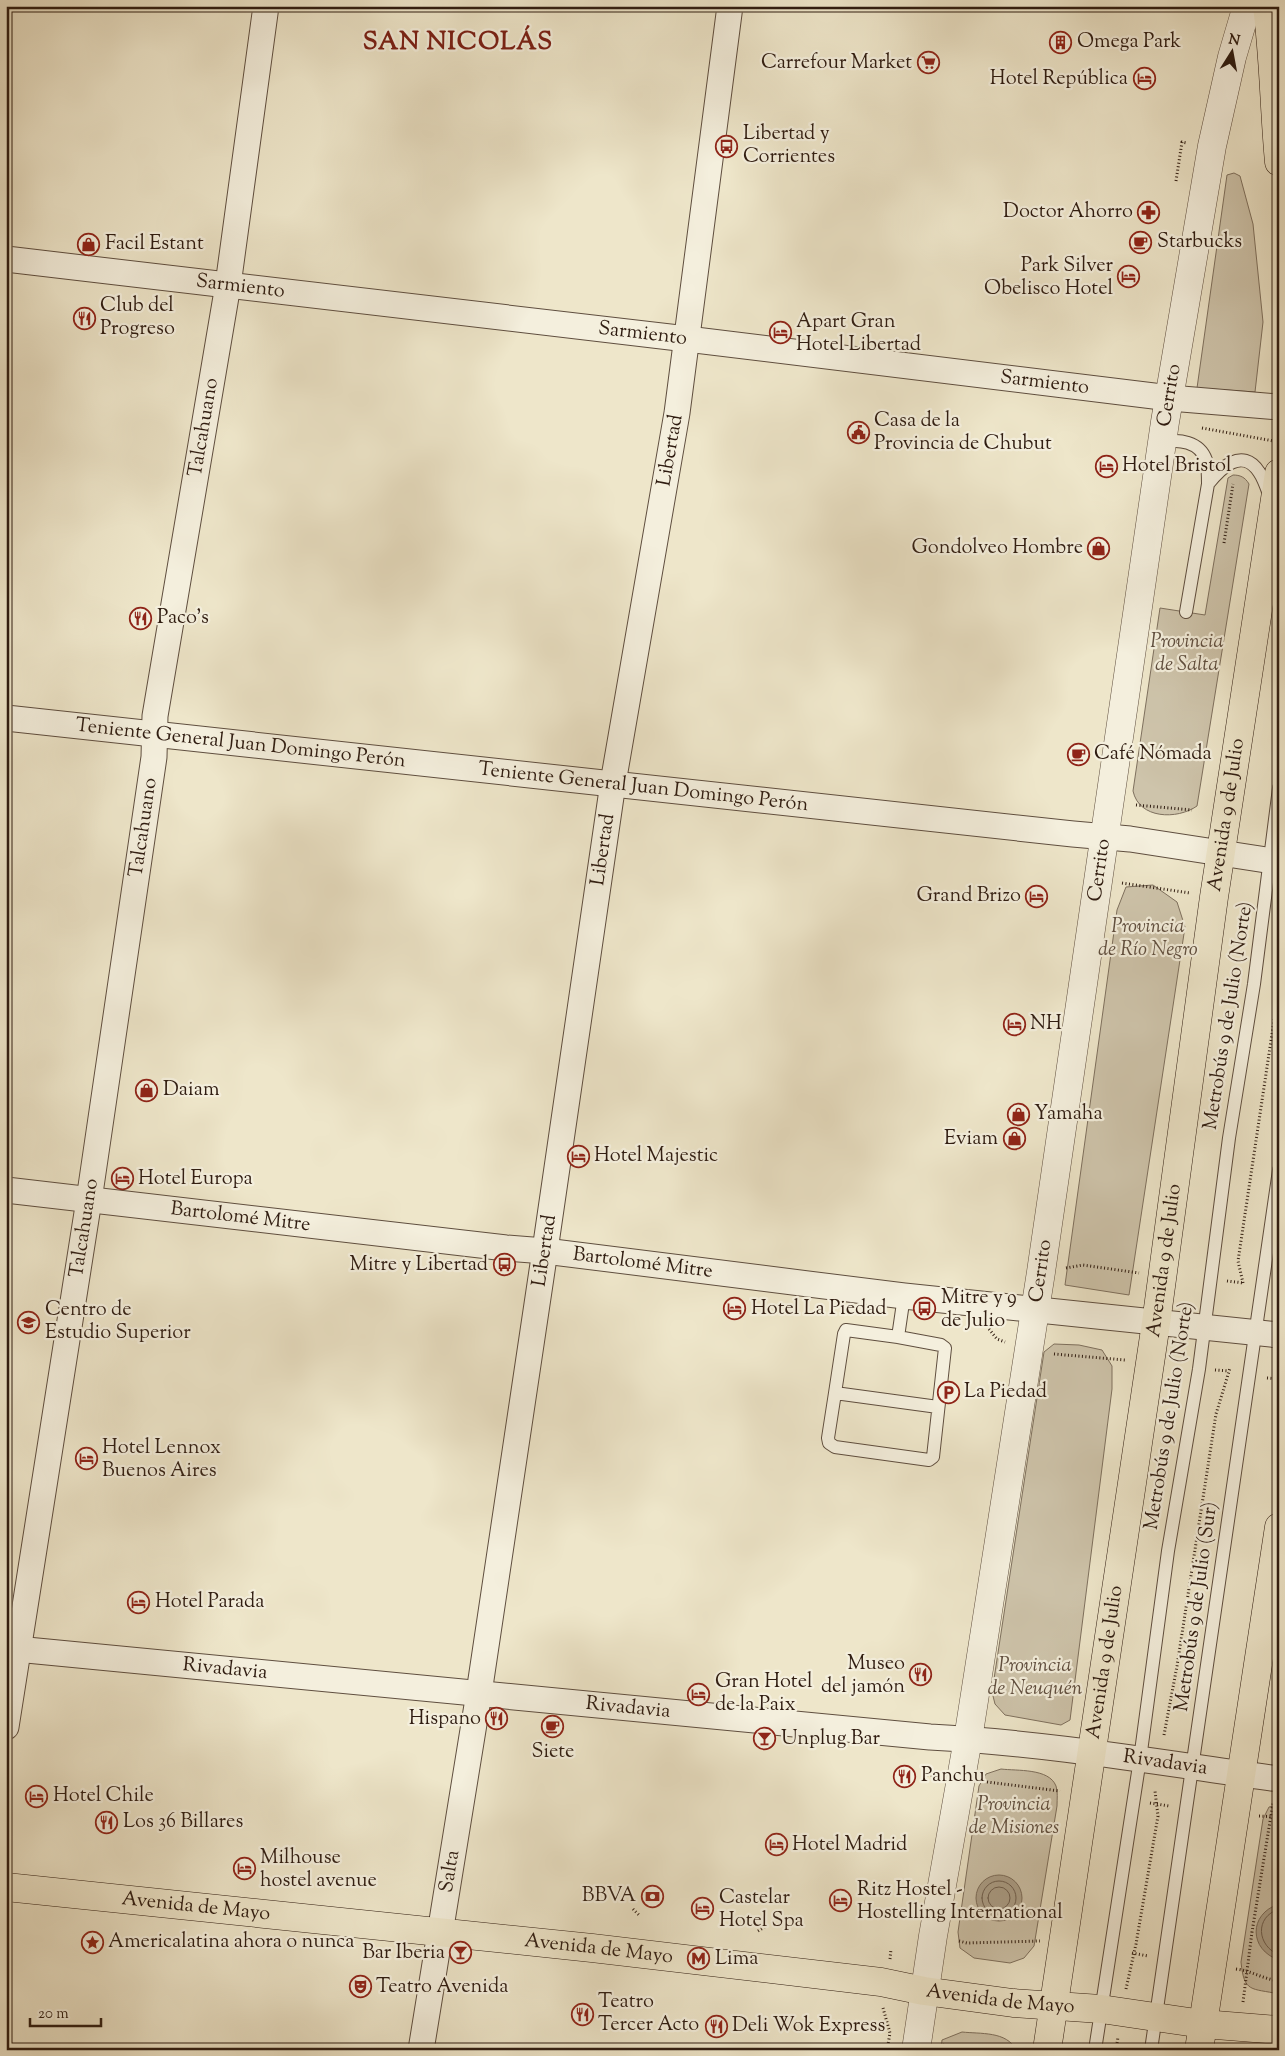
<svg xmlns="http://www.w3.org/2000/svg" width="1285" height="2056" font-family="'Sorts Mill Goudy',serif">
<rect width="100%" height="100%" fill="#eee6ca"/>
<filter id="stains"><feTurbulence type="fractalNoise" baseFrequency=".004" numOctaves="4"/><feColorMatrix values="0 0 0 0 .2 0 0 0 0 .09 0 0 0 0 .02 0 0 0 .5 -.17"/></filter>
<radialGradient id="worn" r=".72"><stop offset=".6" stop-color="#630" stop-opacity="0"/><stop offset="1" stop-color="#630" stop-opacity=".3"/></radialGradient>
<!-- green -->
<path fill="#cec4ab" stroke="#7e705e" d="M1234,173L1240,176L1253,224L1263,322L1255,392L1197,388L1227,175Z
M1233,475C1240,475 1245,477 1249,484L1197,806C1177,820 1139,819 1133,791L1160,608L1205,615L1228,478Z
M1153,885L1177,902L1185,927L1129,1295L1065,1285L1117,910L1126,887Z
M1054,1344L1079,1345L1102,1350L1112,1366V1389L1070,1720L1061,1725L1005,1715L995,1704L992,1692L1044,1352Z
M1001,1769C1017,1771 1049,1768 1056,1786C1058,1792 1057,1799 1057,1806L1034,1946L1024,1958L1010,1963L974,1958L960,1948L958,1932L979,1786L986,1774Z
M1279,1805V1994C1251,1988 1244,1993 1241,1962L1263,1819L1269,1807Z
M962,2032C980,2034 1007,2031 1016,2050H941L942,2040Z"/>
<!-- water -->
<path fill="#ada18b" stroke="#7b6c5a" d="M976 1898a23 23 0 1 1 46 0a23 23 0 1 1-46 0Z
M1279,1904V1960C1249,1950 1248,1914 1279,1904Z"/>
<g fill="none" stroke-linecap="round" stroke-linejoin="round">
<!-- shore -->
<path stroke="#6e5e4e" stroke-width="1" d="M982 1898a17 17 0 1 1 34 0a17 17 0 1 1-34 0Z
M988 1898a11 11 0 1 1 22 0a11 11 0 1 1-22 0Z
M1279,1909C1254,1917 1257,1946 1279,1955"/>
<defs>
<path id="service" d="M1163,443C1178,438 1200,442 1206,460C1208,467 1208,476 1208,484L1186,612
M1208,484C1220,469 1242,446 1259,472C1264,479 1267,489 1270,497
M904,1296L898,1337L941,1345L945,1348L933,1457L929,1460L835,1447L829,1443L828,1438L835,1393L938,1407
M835,1393L844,1334L846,1330L898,1337
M1095,2050L1140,1759L1168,1551L1199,1369L1229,1138L1254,984L1279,788
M1151,2050L1279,1170"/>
<g id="minor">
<path id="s1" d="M6,259L687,339L1170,398L1279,407"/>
<path id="s2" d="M6,718L1073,834L1130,839L1279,862"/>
<path id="s3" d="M6,1190L506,1248L545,1251L904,1296L1279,1335"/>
<path id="s4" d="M6,1648L930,1737C1047,1743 1163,1763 1279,1779"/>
<path id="s5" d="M6,1727L89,1200L154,757L155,716L228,285L266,6"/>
<path id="s6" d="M421,2050L479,1693L543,1264L613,783L677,413L730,6"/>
</g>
<g id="tertiary">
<path id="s7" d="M916,2050L933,1936L968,1739L1041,1272L1165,422L1212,146L1232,57L1247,6"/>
</g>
<g id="primary">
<path id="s8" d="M6,1887L592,1948L881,1982L924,1991L1013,2003L1101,2009L1203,2024L1279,2030"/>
</g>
<g id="trunk">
<path d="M1267,6C1274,58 1274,110 1279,162"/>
<path id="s9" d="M1047,2050L1156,1323L1214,897L1279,473"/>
<path d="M1199,2050L1279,1527"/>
</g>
</defs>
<!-- service casing -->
<use href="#service" stroke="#5f4e3f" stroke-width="14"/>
<!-- minor casing -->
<use href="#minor" stroke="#5f4e3f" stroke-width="27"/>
<!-- tertiary casing -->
<use href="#tertiary" stroke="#5f4e3f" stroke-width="29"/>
<!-- primary casing -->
<use href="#primary" stroke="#2f1c11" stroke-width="29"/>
<!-- trunk casing -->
<use href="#trunk" stroke="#2f1c11" stroke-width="29"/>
<!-- path -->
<path stroke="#2f1c11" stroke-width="3" stroke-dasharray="1 2.5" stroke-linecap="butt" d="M1176,181L1182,142L1187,143
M1202,428L1279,442
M1224,543L1233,484
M1136,805L1192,810
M1122,883L1190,893
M1066,1268L1083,1265L1139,1273
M1227,1281L1244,1283
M1243,1283L1238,1261L1279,987
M989,1329L997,1339L1005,1342
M1054,1354L1125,1360
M1215,1370L1229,1371
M1267,1378L1279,1379
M1164,1735L1177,1666L1216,1414L1230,1368
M924,1774L936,1776
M987,1782L1060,1791
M1150,1803L1169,1806
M1259,1816L1279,1817
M633,1909L640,1916
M758,1931L766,1926
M959,1941L967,1943L1040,1941
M1132,1953L1148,1956
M890,1959L891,1949
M1236,1969C1252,1971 1263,1979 1279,1981
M1126,1989L1136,1944L1158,1816L1155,1791
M1243,2002L1252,1932L1273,1803
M883,2008L890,2033L887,2050
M943,2045L978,2050
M1116,2050L1118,2037"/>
<!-- service -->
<use href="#service" stroke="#f4efdd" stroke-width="12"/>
<!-- minor -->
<use href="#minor" stroke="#f4efdd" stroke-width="25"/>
<!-- tertiary -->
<use href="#tertiary" stroke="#f4efdd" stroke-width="28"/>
<!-- primary -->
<use href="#primary" stroke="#eee6ca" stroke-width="28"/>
<!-- trunk -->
<use href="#trunk" stroke="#eee6ca" stroke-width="28"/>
</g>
<!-- icons -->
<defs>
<symbol id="building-ring" viewBox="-11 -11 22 22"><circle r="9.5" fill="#f4efdd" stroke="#8f2418" stroke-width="1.5"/><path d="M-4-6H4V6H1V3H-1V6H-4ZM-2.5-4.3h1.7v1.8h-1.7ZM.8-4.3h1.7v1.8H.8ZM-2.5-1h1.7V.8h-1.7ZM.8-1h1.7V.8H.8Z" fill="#8f2418"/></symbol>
<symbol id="supermarket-ring" viewBox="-11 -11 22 22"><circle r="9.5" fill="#f4efdd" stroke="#8f2418" stroke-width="1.5"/><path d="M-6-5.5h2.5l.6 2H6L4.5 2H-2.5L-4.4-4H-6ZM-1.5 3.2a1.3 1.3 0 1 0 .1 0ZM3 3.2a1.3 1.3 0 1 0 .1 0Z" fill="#8f2418"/></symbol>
<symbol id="hotel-ring" viewBox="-11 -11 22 22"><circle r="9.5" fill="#f4efdd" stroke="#8f2418" stroke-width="1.5"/><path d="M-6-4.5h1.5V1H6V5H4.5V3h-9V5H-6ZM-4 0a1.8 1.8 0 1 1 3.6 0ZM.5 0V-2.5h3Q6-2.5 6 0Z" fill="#8f2418"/></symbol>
<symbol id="bus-ring" viewBox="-11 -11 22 22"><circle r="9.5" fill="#f4efdd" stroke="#8f2418" stroke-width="1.5"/><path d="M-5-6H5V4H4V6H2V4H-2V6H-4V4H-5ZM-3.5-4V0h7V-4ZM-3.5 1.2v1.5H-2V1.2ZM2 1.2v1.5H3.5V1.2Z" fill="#8f2418"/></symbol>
<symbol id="pharmacy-ring" viewBox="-11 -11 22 22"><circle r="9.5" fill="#f4efdd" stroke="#8f2418" stroke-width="1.5"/><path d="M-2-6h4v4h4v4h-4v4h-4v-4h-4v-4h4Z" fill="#8f2418"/></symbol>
<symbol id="cafe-ring" viewBox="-11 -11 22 22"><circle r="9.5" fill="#f4efdd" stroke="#8f2418" stroke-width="1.5"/><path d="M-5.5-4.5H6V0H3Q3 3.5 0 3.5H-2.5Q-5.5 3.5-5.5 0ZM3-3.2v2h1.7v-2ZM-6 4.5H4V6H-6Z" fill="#8f2418"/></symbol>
<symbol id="shop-ring" viewBox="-11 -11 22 22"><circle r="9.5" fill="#f4efdd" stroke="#8f2418" stroke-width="1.5"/><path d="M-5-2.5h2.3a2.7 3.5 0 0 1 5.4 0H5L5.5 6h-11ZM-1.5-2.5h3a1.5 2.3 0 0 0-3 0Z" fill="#8f2418"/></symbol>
<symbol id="restaurant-ring" viewBox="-11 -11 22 22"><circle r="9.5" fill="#f4efdd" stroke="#8f2418" stroke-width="1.5"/><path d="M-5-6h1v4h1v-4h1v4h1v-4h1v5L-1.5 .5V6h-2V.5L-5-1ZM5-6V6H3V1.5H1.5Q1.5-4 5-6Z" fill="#8f2418"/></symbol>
<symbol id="civic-ring" viewBox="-11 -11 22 22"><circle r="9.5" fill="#f4efdd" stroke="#8f2418" stroke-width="1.5"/><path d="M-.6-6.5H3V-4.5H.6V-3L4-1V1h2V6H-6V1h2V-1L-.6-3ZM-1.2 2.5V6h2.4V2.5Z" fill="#8f2418"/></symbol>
<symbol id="university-ring" viewBox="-11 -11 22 22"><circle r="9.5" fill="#f4efdd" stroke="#8f2418" stroke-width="1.5"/><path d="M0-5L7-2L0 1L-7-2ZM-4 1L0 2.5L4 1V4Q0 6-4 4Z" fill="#8f2418"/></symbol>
<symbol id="parking-ring" viewBox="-11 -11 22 22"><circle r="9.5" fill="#f4efdd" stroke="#8f2418" stroke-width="1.5"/><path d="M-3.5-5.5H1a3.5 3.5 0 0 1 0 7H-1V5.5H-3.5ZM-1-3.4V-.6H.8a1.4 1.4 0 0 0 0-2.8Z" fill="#8f2418"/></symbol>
<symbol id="bar-ring" viewBox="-11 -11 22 22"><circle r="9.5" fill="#f4efdd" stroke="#8f2418" stroke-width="1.5"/><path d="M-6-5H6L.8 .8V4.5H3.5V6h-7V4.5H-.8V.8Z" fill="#8f2418"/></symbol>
<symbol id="bank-ring" viewBox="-11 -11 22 22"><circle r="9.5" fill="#f4efdd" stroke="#8f2418" stroke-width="1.5"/><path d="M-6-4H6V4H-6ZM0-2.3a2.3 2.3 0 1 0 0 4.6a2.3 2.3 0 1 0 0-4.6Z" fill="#8f2418"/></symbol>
<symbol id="sight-ring" viewBox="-11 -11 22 22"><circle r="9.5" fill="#f4efdd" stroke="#8f2418" stroke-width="1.5"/><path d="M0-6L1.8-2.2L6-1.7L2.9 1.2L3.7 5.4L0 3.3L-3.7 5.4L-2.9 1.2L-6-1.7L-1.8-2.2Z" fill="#8f2418"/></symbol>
<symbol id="metro-ring" viewBox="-11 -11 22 22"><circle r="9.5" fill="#f4efdd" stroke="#8f2418" stroke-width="1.5"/><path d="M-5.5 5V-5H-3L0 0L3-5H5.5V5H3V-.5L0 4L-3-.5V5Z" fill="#8f2418"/></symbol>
<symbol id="theatre-ring" viewBox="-11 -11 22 22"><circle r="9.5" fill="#f4efdd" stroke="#8f2418" stroke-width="1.5"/><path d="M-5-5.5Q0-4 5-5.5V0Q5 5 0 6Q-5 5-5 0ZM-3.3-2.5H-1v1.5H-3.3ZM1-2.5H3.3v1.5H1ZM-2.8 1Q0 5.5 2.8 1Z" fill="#8f2418"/></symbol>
</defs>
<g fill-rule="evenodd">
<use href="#building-ring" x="1048" y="30" width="25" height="25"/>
<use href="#supermarket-ring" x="916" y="50" width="25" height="25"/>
<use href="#hotel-ring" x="1132" y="66" width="25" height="25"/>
<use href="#bus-ring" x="714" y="134" width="25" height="25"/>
<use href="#pharmacy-ring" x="1136" y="200" width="25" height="25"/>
<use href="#cafe-ring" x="1128" y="230" width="25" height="25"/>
<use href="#shop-ring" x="76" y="232" width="25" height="25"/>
<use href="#hotel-ring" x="1116" y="264" width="25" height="25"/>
<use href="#restaurant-ring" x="72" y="306" width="25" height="25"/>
<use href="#hotel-ring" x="768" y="320" width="25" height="25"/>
<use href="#civic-ring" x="846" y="420" width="25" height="25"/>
<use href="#hotel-ring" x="1094" y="454" width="25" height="25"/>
<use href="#shop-ring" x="1086" y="536" width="25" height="25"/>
<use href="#restaurant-ring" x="128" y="606" width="25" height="25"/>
<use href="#cafe-ring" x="1066" y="742" width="25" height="25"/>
<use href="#hotel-ring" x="1024" y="884" width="25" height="25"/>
<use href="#hotel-ring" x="1002" y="1012" width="25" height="25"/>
<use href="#shop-ring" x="134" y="1078" width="25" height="25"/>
<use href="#shop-ring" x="1006" y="1102" width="25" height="25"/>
<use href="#shop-ring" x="1002" y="1126" width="25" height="25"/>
<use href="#hotel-ring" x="566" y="1144" width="25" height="25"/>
<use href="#hotel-ring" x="110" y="1166" width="25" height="25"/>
<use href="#bus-ring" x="492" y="1252" width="25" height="25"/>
<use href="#hotel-ring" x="722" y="1296" width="25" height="25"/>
<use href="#bus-ring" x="912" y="1296" width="25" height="25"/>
<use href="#university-ring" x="16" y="1310" width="25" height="25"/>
<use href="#parking-ring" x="936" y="1380" width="25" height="25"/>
<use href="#hotel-ring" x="74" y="1446" width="25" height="25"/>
<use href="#hotel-ring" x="126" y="1590" width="25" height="25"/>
<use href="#restaurant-ring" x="908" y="1662" width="25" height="25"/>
<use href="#hotel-ring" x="686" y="1682" width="25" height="25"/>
<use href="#restaurant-ring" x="484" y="1706" width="25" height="25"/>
<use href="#cafe-ring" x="540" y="1714" width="25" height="25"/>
<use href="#bar-ring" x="752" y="1726" width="25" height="25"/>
<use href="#restaurant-ring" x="892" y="1764" width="25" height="25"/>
<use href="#hotel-ring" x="24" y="1784" width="25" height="25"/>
<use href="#restaurant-ring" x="94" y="1810" width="25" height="25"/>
<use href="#hotel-ring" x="764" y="1832" width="25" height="25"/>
<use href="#hotel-ring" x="232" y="1856" width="25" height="25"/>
<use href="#bank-ring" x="640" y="1884" width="25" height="25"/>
<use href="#hotel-ring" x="828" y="1888" width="25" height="25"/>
<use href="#hotel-ring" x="690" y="1896" width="25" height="25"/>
<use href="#sight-ring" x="80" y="1930" width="25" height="25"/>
<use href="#bar-ring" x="448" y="1940" width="25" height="25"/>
<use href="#metro-ring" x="686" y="1946" width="25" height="25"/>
<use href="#theatre-ring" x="348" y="1974" width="25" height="25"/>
<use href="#restaurant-ring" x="570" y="2002" width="25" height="25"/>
<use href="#restaurant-ring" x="704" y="2014" width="25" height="25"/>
</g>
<g text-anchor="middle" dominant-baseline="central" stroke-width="4.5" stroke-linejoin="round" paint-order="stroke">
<!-- poi labels -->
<g font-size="20" fill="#2f1c11" stroke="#f4efdd" text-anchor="start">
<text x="1077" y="42">Omega Park</text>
<text x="912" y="63" text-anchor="end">Carrefour Market</text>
<text x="1128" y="79" text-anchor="end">Hotel República</text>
<text x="743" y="134">Libertad y<tspan x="743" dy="23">Corrientes</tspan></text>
<text x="1133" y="212" text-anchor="end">Doctor Ahorro</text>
<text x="1157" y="242">Starbucks</text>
<text x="105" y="244">Facil Estant</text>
<text x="1113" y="266" text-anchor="end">Park Silver<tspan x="1113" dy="23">Obelisco Hotel</tspan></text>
<text x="100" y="306">Club del<tspan x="100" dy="23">Progreso</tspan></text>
<text x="796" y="322">Apart Gran<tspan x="796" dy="23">Hotel Libertad</tspan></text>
<text x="874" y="421">Casa de la<tspan x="874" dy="23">Provincia de Chubut</tspan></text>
<text x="1122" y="466">Hotel Bristol</text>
<text x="1083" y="548" text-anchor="end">Gondolveo Hombre</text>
<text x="157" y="618">Paco's</text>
<text x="1094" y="754">Café Nómada</text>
<text x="1021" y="896" text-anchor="end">Grand Brizo</text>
<text x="1030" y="1024">NH</text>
<text x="163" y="1090">Daiam</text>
<text x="1034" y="1114">Yamaha</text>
<text x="998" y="1139" text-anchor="end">Eviam</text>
<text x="594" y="1156">Hotel Majestic</text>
<text x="138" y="1179">Hotel Europa</text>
<text x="488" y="1265" text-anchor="end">Mitre y Libertad</text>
<text x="941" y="1298">Mitre y 9<tspan x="941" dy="23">de Julio</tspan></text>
<text x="751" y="1309">Hotel La Piedad</text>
<text x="45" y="1310">Centro de<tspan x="45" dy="23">Estudio Superior</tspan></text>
<text x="964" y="1392">La Piedad</text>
<text x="102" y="1448">Hotel Lennox<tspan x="102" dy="23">Buenos Aires</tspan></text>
<text x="155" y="1602">Hotel Parada</text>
<text x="905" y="1664" text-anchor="end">Museo<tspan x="905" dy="23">del jamón</tspan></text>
<text x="715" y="1682">Gran Hotel<tspan x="715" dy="23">de la Paix</tspan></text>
<text x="481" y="1719" text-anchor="end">Hispano</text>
<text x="781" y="1739">Unplug Bar</text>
<text x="553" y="1752" text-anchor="middle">Siete</text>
<text x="921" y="1776">Panchu</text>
<text x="53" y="1796">Hotel Chile</text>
<text x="123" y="1822">Los 36 Billares</text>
<text x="792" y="1845">Hotel Madrid</text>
<text x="260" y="1858">Milhouse<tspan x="260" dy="23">hostel avenue</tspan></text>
<text x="857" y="1890">Ritz Hostel -<tspan x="857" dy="23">Hostelling International</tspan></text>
<text x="636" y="1896" text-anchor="end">BBVA</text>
<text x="719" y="1898">Castelar<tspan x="719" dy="23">Hotel Spa</tspan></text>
<text x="108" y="1942">Americalatina ahora o nunca</text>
<text x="445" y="1953" text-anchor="end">Bar Iberia</text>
<text x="715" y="1959">Lima</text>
<text x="376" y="1987">Teatro Avenida</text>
<text x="598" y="2002">Teatro<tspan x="598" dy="23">Tercer Acto</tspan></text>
<text x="732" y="2026">Deli Wok Express</text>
</g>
<!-- street labels -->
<g font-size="20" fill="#2f1c11" stroke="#f4efdd">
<text stroke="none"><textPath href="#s1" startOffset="236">Sarmiento</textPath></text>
<text stroke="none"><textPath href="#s1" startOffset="641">Sarmiento</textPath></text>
<text stroke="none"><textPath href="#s1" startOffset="1046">Sarmiento</textPath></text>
<text stroke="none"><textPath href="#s7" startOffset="1674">Cerrito</textPath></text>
<text stroke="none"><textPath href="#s5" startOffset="1315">Talcahuano</textPath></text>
<text stroke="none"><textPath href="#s6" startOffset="1619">Libertad</textPath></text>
<text stroke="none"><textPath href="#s2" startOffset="236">Teniente General Juan Domingo Perón</textPath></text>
<text stroke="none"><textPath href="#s2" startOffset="641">Teniente General Juan Domingo Perón</textPath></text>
<text stroke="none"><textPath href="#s9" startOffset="1248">Avenida 9 de Julio</textPath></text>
<text stroke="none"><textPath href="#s5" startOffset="910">Talcahuano</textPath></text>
<text stroke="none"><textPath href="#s6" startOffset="1214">Libertad</textPath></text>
<text stroke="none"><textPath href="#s7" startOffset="1194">Cerrito</textPath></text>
<text transform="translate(1229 1016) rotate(-81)">Metrobús 9 de Julio (Norte)</text>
<text stroke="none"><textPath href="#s3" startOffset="236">Bartolomé Mitre</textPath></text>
<text stroke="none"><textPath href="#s5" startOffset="505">Talcahuano</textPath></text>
<text stroke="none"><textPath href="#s6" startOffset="809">Libertad</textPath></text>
<text stroke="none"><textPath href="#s9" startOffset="798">Avenida 9 de Julio</textPath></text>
<text stroke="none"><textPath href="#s3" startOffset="641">Bartolomé Mitre</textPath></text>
<text stroke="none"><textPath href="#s7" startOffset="789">Cerrito</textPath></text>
<text transform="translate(1170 1416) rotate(-81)">Metrobús 9 de Julio (Norte)</text>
<text transform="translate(1197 1607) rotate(-82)">Metrobús 9 de Julio (Sur)</text>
<text stroke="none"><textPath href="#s9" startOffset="392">Avenida 9 de Julio</textPath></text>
<text stroke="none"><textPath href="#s4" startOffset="220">Rivadavia</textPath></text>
<text stroke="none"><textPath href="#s4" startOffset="625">Rivadavia</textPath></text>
<text stroke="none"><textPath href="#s4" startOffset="1165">Rivadavia</textPath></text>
<text stroke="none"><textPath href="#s6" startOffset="181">Salta</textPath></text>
<text stroke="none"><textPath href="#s8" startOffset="191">Avenida de Mayo</textPath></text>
<text stroke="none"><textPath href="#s8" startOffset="596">Avenida de Mayo</textPath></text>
<text stroke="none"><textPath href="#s8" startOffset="1001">Avenida de Mayo</textPath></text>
</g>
<!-- park labels -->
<g font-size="20" font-style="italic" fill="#5f4e3f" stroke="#f4efdd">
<text x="1187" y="642">Provincia<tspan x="1187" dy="23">de Salta</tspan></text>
<text x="1148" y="927">Provincia<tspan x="1148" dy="23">de Río Negro</tspan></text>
<text x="1035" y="1666">Provincia<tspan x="1035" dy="23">de Neuquén</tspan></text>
<text x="1014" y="1805">Provincia<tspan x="1014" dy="23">de Misiones</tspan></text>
</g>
<!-- district labels -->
<g font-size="25" font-weight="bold" letter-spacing="1" fill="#7a1f14" stroke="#f4efdd">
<text x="458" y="43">SAN NICOLÁS</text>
</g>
</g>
<!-- margin -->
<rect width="1285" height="2056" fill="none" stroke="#eee6ca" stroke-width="25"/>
<rect x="8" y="8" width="1270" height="2041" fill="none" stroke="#2f1c11" stroke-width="2.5"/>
<rect x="12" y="12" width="1260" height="2031" fill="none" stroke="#2f1c11"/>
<!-- north arrow -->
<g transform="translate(1232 52) rotate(11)" stroke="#f4efdd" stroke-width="4" paint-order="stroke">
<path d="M0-4L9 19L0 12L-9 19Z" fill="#2f1c11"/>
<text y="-8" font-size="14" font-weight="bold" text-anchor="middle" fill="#2f1c11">N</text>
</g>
<!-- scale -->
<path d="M30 2018v8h71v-8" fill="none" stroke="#2f1c11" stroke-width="2.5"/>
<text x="38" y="2018" font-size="15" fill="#2f1c11" stroke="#f4efdd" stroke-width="4" paint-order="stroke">20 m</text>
<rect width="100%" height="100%" filter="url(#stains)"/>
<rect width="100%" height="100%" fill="url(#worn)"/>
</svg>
